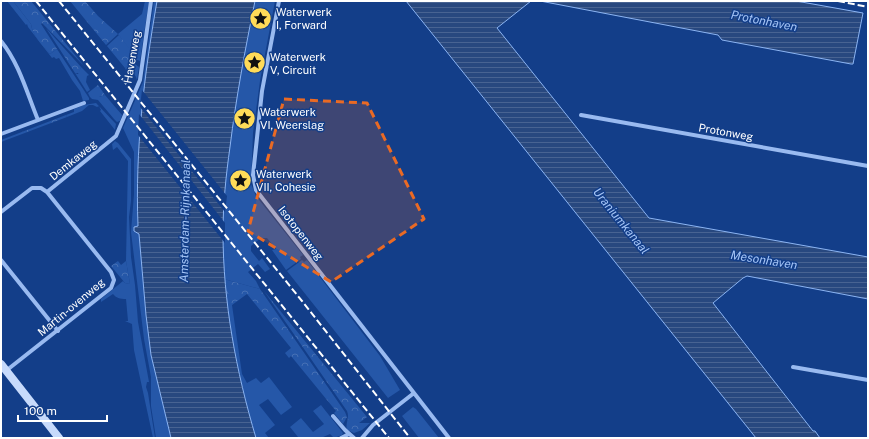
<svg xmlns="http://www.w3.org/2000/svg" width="869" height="439" font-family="'Public Sans',sans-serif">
<defs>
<pattern id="forest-crowns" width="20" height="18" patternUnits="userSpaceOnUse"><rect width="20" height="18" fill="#2557a8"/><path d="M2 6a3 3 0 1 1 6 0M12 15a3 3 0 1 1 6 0" fill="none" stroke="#4670b5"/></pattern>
<pattern id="water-rules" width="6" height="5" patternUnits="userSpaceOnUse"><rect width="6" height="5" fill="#28487f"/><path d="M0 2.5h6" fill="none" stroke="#486392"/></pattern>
</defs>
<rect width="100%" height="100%" fill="#133e89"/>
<!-- green -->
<path fill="#2557a8" d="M7,1H13L31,24C32,35 43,45 50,54L57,49L89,98V100L83,101L80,91L72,80L59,58L56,59L54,57L52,58L28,27L27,24L26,25Z
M145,1H149L140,61L137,60L135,64L139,67L137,80L136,77L129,66L126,70L125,68L135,57L118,34L142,14Z
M154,1H157C144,76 135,151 138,226L134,227V231L139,234L146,315L151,355L171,438H156L151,406V377L144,339L131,232L134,194V152L123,128L143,82Z
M255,1H275L260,81L253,133L251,184L256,196L303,255L300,257L301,259L286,270L272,250L276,249L267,238H261L251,246V251L259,261L262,258L270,269L265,272L258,264L248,272L256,281L260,289L224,279C223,257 222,234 223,212C227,141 241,71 255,1Z
M81,67L89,75L87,76L86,82L90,90L87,92L75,73L78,74Z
M105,95L122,115L120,121L117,122L114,119L98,100L92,99L90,97H99Z
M96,103L116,124L115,130L100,111L101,110L99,106L97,107L93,105H89L82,111L67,117L66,115L74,112V109L84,105Z
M115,141L118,143L131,159V201L129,217L131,257L135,285L138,322L149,382H147L146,387L148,393L155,438H153L134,350L132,324L125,321H128L126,299C120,299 116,298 113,294L101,302V299L123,281L125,283L130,284L126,261L128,161L117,147L113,150L112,144Z
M302,260L304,262L307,260L380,356L400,390L388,398L287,271Z
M227,305H232L242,374L247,383L256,378L261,383L269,377L292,407L281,415L268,399L259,405L275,425L265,433L269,438H256C243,395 234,350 227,305Z
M321,405L343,433L342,435L334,438L330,434L321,438H297L298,437L290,427L301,418L313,432L324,424L313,411Z
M413,407L416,409L439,438H419L402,416Z"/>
<!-- forest -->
<path fill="url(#forest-crowns)" d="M13,1H31L85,67L42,23L41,24L57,49L50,54C43,46 32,35 31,24Z
M70,1H85L98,16L118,34L106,45Z
M46,28L81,67L79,73H75Z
M119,35L136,57L125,68L107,46Z
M98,85L105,95L99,97H90L88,93Z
M66,115L67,117L1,142V140Z
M118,261L121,265L126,261L130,284L125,283L111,266Z
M224,279L260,289L345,412L347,417L343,424L334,413L336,411L291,356L289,358L285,353L291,348L247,294L232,305H227Z
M264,291L367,417L359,423H370L362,430L354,433L347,430C345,423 350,418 347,411Z"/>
<!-- water -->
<path fill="url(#water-rules)" stroke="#8bb4f3" d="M157,1H255C245,50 236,98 230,147C226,175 223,204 223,232C223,302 236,371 256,438H171L151,355L146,315L139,234L134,231V227L138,226C135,150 144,76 157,1Z
M406,1H531L497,28L649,218L868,257V299L747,276L743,278L713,303L813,431H815L820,438H756Z
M540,1H796L863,13L853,64H851L722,40L718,35Z"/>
<!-- pier -->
<path fill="#133e89" d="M142,90L227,196L225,212L140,107Z
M139,114L225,223V243L138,135Z"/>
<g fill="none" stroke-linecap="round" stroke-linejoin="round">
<!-- street -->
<path stroke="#99baf0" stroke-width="4" d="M279,1L262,91L253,175L256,190L449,438
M1,41C19,63 27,93 38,120
M581,115L868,166
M1,134L84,103
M1,212L32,188H41L47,192L116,136L140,80L151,1
M1,260L58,331
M793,367L868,380
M7,370L111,288L114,280L111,272L47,192
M333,416L345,430L354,438
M341,438L349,434
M362,438L373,425L414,393"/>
<!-- secondary -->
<path stroke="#c7dafb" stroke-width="8" d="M1,364L59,438"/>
<!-- rail -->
<path stroke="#fff" stroke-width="2" stroke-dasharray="7 3" stroke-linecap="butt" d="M36,1L389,438
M59,1L302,301L410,438
M838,1L868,7"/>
</g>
<!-- marked area -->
<path fill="#ea6a24" fill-opacity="0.2" stroke="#ea6a24" stroke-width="3" stroke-dasharray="8 5" stroke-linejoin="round" d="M284,99L367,103L424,219L331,282L248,231Z"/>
<!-- icons -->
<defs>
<symbol id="sight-disc" viewBox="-11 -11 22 22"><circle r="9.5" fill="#ffdb58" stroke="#133e89"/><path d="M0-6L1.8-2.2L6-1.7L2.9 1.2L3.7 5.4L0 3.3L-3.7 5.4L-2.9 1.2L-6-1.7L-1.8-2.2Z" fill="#111"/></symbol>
</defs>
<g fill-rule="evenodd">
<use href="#sight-disc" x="248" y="6" width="25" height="25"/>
<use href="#sight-disc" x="242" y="50" width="25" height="25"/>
<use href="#sight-disc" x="232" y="106" width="25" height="25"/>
<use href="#sight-disc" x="228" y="168" width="25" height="25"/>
</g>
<g text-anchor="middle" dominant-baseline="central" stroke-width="3" stroke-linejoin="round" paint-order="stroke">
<!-- poi labels -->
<g font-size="11" fill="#fff" stroke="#133e89" text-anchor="start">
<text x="276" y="12">Waterwerk<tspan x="276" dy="13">I, Forward</tspan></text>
<text x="270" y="57">Waterwerk<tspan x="270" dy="13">V, Circuit</tspan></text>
<text x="260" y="112">Waterwerk<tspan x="260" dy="13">VI, Weerslag</tspan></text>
<text x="256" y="174">Waterwerk<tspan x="256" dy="13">VII, Cohesie</tspan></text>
</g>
<!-- street labels -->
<g font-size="11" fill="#fff" stroke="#133e89">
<text transform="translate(132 57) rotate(-80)">Havenweg</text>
<text transform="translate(726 132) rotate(10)">Protonweg</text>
<text transform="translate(73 160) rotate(-39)">Demkaweg</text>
<text transform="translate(301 233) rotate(52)">Isotopenweg</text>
<text transform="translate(71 307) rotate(-40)">Martin-ovenweg</text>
</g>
<!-- water labels -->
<g font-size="12" font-style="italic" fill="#a5c5f7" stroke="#133e89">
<text transform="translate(764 21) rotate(11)">Protonhaven</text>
<text transform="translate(185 221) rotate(-89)">Amsterdam-Rijnkanaal</text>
<text transform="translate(621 221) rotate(51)">Uraniumkanaal</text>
<text transform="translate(764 260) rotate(9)">Mesonhaven</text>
</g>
</g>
<!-- border -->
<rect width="869" height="439" fill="none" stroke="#ffffff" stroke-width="4"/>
<!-- scale -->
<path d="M18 415v6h89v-6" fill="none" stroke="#ffffff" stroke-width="2"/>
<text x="24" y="415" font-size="12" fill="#ffffff" stroke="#133e89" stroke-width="3" paint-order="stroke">100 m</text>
</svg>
